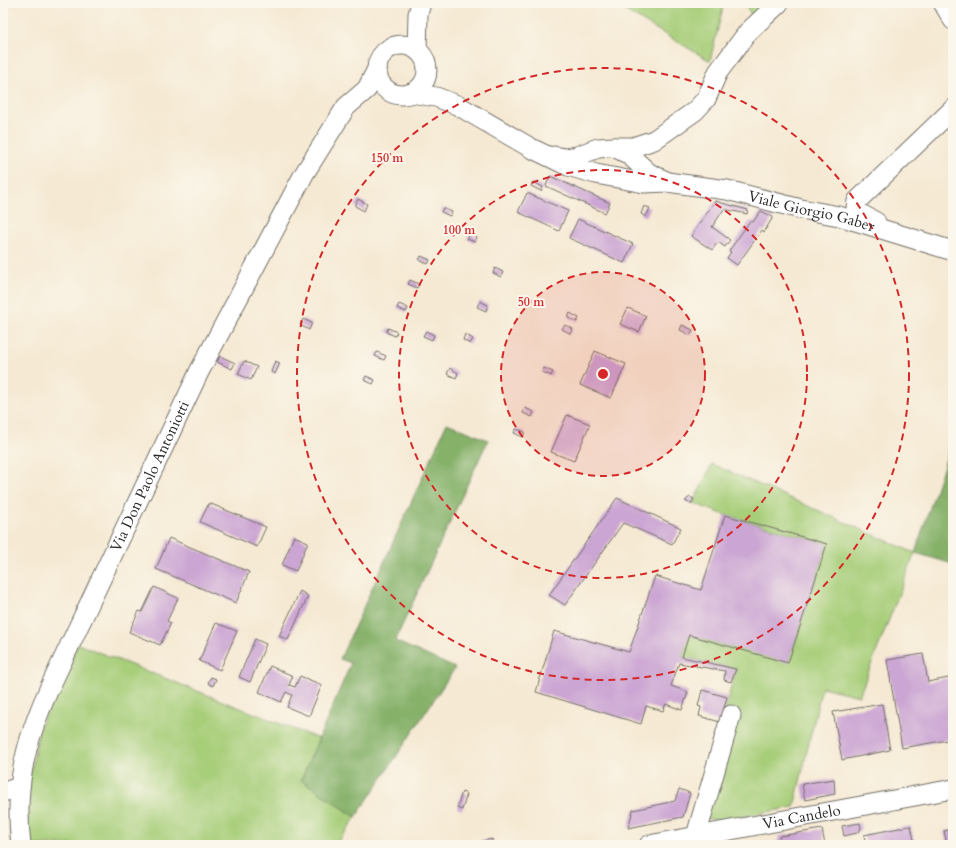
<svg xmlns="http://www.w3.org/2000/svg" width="956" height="848" font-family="Cardo,serif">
<rect width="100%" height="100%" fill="#fbf7ec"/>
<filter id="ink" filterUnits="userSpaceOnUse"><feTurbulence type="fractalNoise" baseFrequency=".025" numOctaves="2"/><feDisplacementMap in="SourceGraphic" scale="8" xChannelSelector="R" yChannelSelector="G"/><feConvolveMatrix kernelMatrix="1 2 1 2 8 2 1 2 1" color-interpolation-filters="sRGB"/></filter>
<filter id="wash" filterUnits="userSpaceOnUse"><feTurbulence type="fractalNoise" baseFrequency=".012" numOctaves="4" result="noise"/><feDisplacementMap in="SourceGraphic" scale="16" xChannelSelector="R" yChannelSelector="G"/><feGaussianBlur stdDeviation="0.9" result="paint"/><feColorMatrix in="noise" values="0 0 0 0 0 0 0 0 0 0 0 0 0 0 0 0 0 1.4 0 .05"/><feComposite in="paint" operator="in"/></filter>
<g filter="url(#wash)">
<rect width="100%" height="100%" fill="#f5e9d3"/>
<!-- green -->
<path fill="#a7ce79" stroke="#697c52" d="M612,3H724L710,61Z
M749,3H770L753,18L746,6Z
M712,464L915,553L859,696L822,687L794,807L720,821L696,816L736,669L682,657L689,635L788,662L827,544L725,515L693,503Z
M78,644L319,739L302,780L356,817L336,845H29L27,833L29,781L40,726Z"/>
<!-- forest -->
<path fill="#85b169" stroke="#586e4a" d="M447,423L488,440L395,641L455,668L356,817L301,780L351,663L340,659Z
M953,438V564L915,553Z"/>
<g id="blocks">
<!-- building -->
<path fill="#cba5d3" d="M550,176L610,203L605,213L546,186Z
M533,182L543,187L541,191L531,186Z
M527,193L568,211L559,231L518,212Z
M358,199L367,204L364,211L355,206Z
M715,201L748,210L747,214L724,209L712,227L730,240L725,247L718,242L712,250L691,236Z
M644,206L650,208L646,217L641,214Z
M443,208L452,212L450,216L441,212Z
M761,211L773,217L764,232L762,230L737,265L727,258L731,252L729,251L750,221L753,222Z
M578,219L633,244L624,263L569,238Z
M470,234L477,237L475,242L467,239Z
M421,256L430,260L428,264L419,260Z
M495,268L503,272L501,277L493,273Z
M410,280L419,284L417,288L408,284Z
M480,301L488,305L486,311L477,307Z
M399,304L408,308L406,312L397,308Z
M628,308L646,316L639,332L620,324Z
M570,313L579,318L577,322L568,318Z
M303,319L312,323L309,330L300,325Z
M565,325L573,329L571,334L562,329Z
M682,325L693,330L690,335L680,330Z
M388,328L397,332L395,336L386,332Z
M426,331L434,335L432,340L423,336Z
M465,334L473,339L470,344L463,340Z
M595,351L626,364L611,398L580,385Z
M377,352L386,356L384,360L375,356Z
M220,356L235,363L232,369L217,362Z
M244,361L257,367L251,380L238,374Z
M275,361L280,363L275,374L271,372Z
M450,368L458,373L456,378L447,374Z
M544,368L553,372L551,376L542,372Z
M366,376L375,380L373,384L364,380Z
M525,408L534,412L532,417L523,413Z
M567,415L590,424L574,461L551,452Z
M516,429L525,432L523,437L514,433Z
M690,497L694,499L691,504L685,501Z
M617,498L681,528L672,544L623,523L565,605L549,595Z
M209,503L266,527L257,547L200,522Z
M725,515L827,544L788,663L689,635L682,657L736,669L731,682L724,680L725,671L679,663L671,686L688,692L682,710L666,704L663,711L646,706L641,724L536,692L554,631L629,652L655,576L701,590Z
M294,536L308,542L296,571L282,565Z
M169,538L249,572L236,603L156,569Z
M154,587L178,598L167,621L171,623L160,645L129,632L139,611L142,612Z
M300,591L308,596L288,640L279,636Z
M216,623L237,631L220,670L199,661Z
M255,639L266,644L250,682L239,677Z
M923,654L928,682L953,677V739L902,748L887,660Z
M270,666L293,676L289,685L295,687L300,676L322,685L309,716L287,707L292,695L286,692L281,702L259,692Z
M211,677L216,679L213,686L208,683Z
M702,690L727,697L720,722L699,716L701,707L698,706Z
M882,704L890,750L842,760L833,712Z
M834,779L835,794L805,800L802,784Z
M679,789L690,793L683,817L628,828L633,810L675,801Z
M462,792L467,794L462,810L457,808Z
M860,823L861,829L857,833L844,836L842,826Z
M909,826H911L915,845H866L864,835Z
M822,829L825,845H776L780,836Z
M953,829V845H947L944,831Z
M492,839L493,845H474L473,843Z"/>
</g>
</g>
<g filter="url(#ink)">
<use href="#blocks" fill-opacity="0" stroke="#726e66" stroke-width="1"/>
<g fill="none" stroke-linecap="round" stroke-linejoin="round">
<defs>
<g id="minor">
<path d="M943,3L953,20"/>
<circle cx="402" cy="70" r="25"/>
<path d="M417,50L418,14L421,3"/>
<path id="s1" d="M411,93L436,97L457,105L531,148L568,166L596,174L644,183L667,182L727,190L801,209L839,216L953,251"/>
<path d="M614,147H633L654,140L695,111L706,99L718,72L748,32L779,3"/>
<path d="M554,156L565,158L577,156L598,148L614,147L628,154L649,173L666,181"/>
<path d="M876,222L859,213L856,208L857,201L953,109"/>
<path d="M3,792L20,787"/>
<path d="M696,836L731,715"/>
<path id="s2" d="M21,845C14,787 25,742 49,689L199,372L304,174L346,107L367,89L377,69"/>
<path id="s3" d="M649,845L953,789"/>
</g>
</defs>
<!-- minor casing -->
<use href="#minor" stroke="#726e66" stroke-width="21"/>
<!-- minor -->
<use href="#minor" stroke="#fff" stroke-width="19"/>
</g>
</g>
<!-- distance rings -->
<circle cx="603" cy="374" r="102" fill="#d62828" fill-opacity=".12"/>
<g fill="none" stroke="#d62828" stroke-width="2" stroke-dasharray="7 5">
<circle cx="603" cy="374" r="102"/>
<circle cx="603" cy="374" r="204"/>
<circle cx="603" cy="374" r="306"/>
</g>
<g text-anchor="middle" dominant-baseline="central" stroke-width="4" stroke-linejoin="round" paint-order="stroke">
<!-- street labels -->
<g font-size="15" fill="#2b2b2b" stroke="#fbf7ec">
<text stroke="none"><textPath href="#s1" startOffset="423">Viale Giorgio Gaber</textPath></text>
<text stroke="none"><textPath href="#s2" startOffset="396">Via Don Paolo Antoniotti</textPath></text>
<text stroke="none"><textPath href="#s3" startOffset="155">Via Candelo</textPath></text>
</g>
</g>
<circle cx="603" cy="374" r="6" fill="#d62828" stroke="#fbf7ec" stroke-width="2"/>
<g font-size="12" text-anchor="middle" font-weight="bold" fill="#d62828" stroke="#fbf7ec" stroke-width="4" stroke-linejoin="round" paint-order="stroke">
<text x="387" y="162">150 m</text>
<text x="459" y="234">100 m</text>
<text x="531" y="306">50 m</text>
</g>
<!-- margin -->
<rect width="956" height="848" fill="none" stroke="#fbf7ec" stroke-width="16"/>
</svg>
